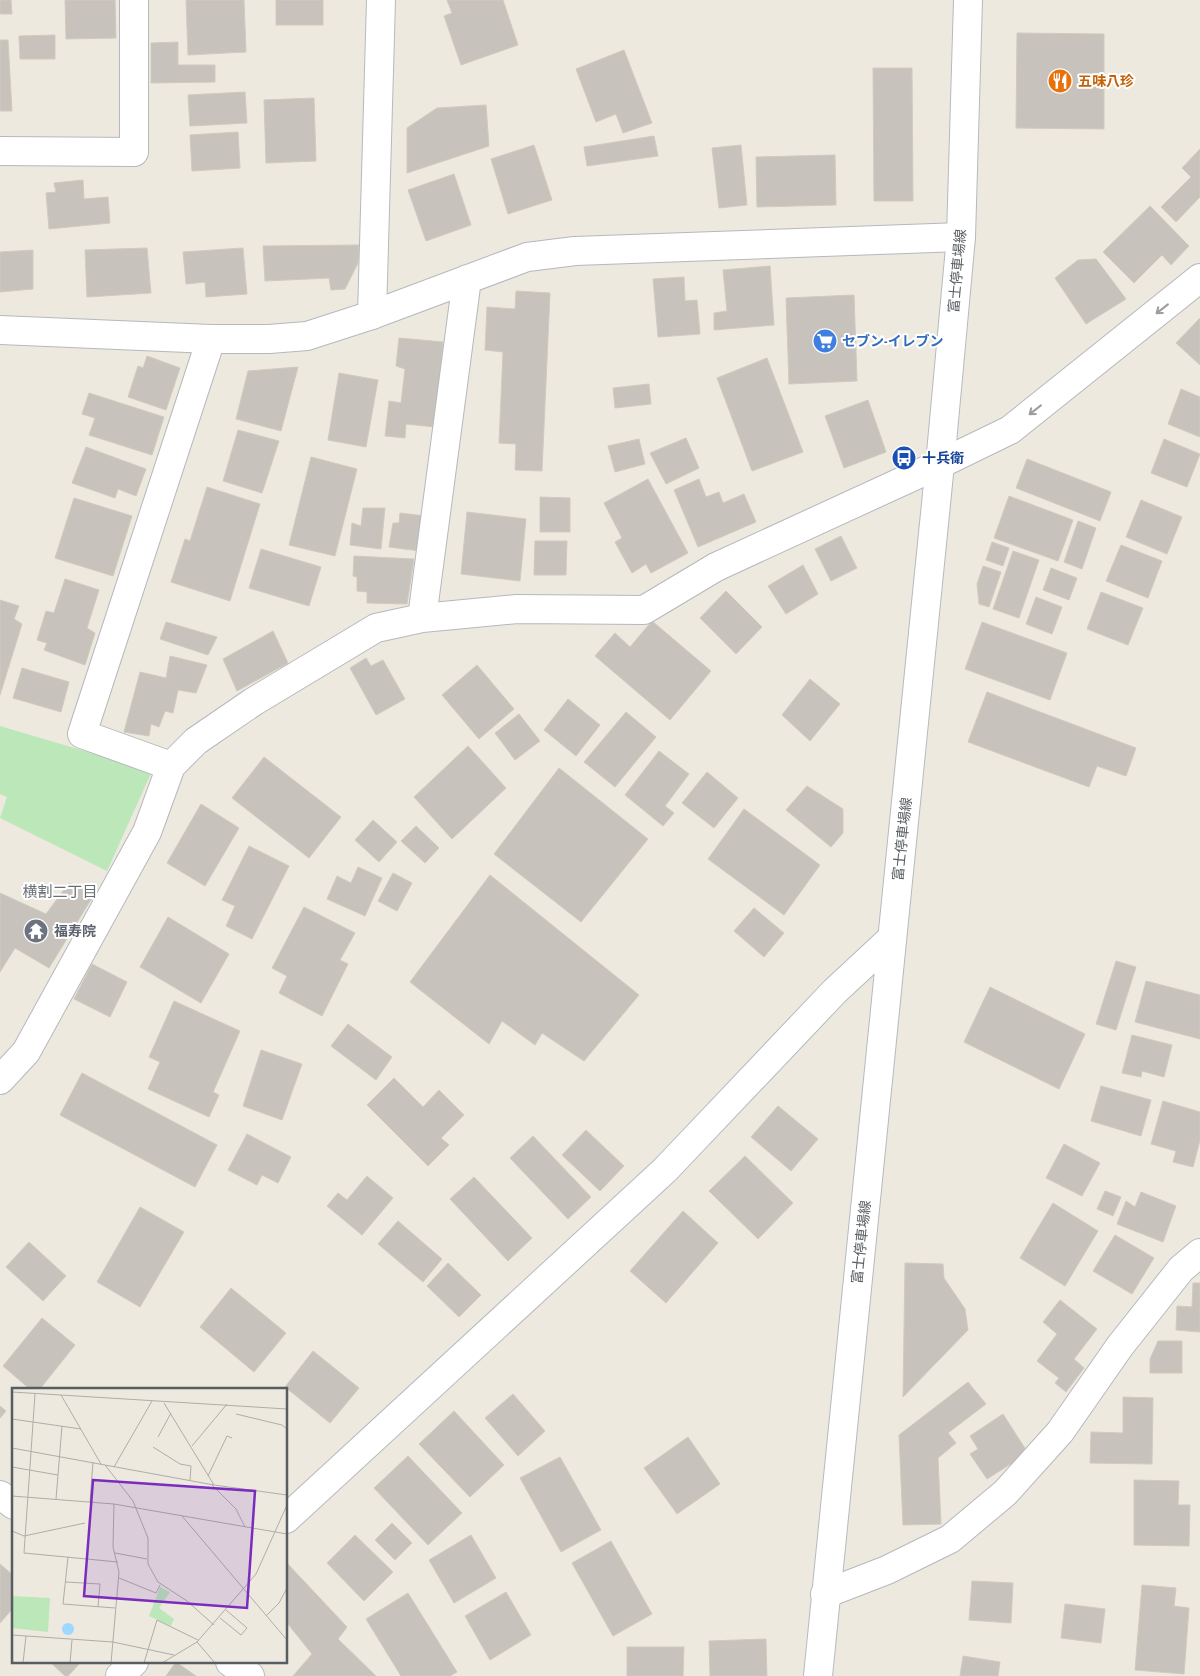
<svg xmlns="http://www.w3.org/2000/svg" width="1200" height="1676" font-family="'Asap Condensed','Noto Sans JP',sans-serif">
<rect width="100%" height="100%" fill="#ede9df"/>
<!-- green -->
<path fill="#bbe7b9" d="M0,726L152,771L107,871L0,818L7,797L0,794Z"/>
<!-- building -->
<path fill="#c7c3bc" stroke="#d1cabd" d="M0,0H11L12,14H0Z
M65,0H115L116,38L66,39Z
M186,0H244L246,52L188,55Z
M276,0H323V25H276Z
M447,0H503L518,45L461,65L444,16L452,13Z
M1017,33L1104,34V129L1016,128Z
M55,35V59H20L19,36Z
M0,40H8L12,111H0Z
M178,42V65H215V82L151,83V43Z
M624,50L652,123L623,133L616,114L596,122L576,69Z
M873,68H912L913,201H874Z
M245,92L247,123L190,126L188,95Z
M314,98L316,161L266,163L264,100Z
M486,105L489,146L407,173V128L437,108Z
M238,132L240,168L192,171L190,135Z
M654,136L658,156L587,166L584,147Z
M534,145L552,200L508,214L491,159Z
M741,145L747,205L719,208L712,148Z
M1200,149V197L1176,222L1161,207L1191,177L1182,168Z
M835,155L836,205L757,207L756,157Z
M454,174L471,225L426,241L408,190Z
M83,180L84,199L108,197L110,223L49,229L46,193L56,192L54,183Z
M1150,206L1189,246L1171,265L1162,255L1134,283L1103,252Z
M359,245L358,263L345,289L331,290L329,278L265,281L263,246Z
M147,248L151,293L87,297L85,250Z
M243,248L247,294L206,297L205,282L186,284L183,252Z
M33,250V289L0,292V252Z
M1096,259L1126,299L1086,324L1055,278L1078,260Z
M770,266L774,325L714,330V313L727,311L723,270Z
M684,277L685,301L697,300L700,334L658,337L653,279Z
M516,291L550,293L542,471L515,470L516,444L499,443L503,352L485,350L487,307L515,309Z
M854,295L857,381L789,384L786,298Z
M1200,318V365L1176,343Z
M399,338L443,342L435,427L406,424L405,438L385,436L389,401L401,403L405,369L396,366Z
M147,356L180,368L166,410L128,397L138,366L143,368Z
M767,358L803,452L752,471L717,378Z
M298,367L281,431L236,419L248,371Z
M339,373L378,380L366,447L328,440Z
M649,384L651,404L615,408L613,388Z
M1181,389L1200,397V437L1168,424Z
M89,393L164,417L152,455L89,435L95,418L82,414Z
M868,400L886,452L844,468L825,416Z
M238,430L279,441L262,493L223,481Z
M686,438L699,468L666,484L650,453Z
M639,439L645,464L615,472L608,446Z
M1164,439L1200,454L1187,487L1151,473Z
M86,447L146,469L136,496L118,489L115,498L72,483Z
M311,457L357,469L335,556L289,545Z
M1027,459L1111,492L1100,521L1016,488Z
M648,479L688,553L651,573L646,564L632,573L615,542L622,538L604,503Z
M699,479L706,497L719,492L723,503L744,494L756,522L698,547L674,490Z
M207,487L260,504L230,601L171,582L185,539L190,541Z
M1009,496L1073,520L1058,561L994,538Z
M540,497L570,498V532H540Z
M74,498L132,516L113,576L55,558Z
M1141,500L1182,517L1167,554L1126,537Z
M363,508H385L381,549L350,545L352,523L361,526Z
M467,512L526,519L520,581L461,574Z
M400,513L425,516L420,551L389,547L393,523H399Z
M1078,521L1096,528L1082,569L1064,562Z
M841,536L857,568L831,581L815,549Z
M535,541H567L566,575H534Z
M992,542L1009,548L1003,566L986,560Z
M1121,545L1162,561L1148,598L1106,581Z
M261,549L321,567L309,606L249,588Z
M1013,551L1039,560L1019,618L993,609Z
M354,556L414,559L407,604L367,603V592L357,591V577L353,576Z
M803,565L818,594L786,614L768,586Z
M983,566L1001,572L989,607L979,604L977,584Z
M1051,568L1077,578L1069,600L1043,590Z
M65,579L99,590L87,628L95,633L85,665L44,650L47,643L37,640L46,611L54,613Z
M726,591L762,627L736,654L700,618Z
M1101,592L1143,608L1128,645L1087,629Z
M1036,597L1062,607L1052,634L1026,624Z
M0,600L19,606L14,619L22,624L0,695Z
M652,621L711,671L670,720L595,656L615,633L630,647Z
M166,622L217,637L208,655L160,639Z
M982,622L1067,653L1050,700L965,669Z
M273,631L288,663L237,691L223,659Z
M170,656L207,665L196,693L178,690L173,713L165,711L159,727L151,724L149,736L124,732L140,672L166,678Z
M366,658L371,666L383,660L405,699L376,715L350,668Z
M477,665L514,709L479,739L442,695Z
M22,668L69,682L61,712L13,698Z
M810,679L840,704L810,741L782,715Z
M987,692L1136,748L1126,776L1097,766L1089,787L968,742Z
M568,699L600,725L576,756L544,730Z
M626,712L656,737L615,787L584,762Z
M519,714L540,741L515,760L495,733Z
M468,746L506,788L452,839L414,797Z
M659,751L689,774L665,806L674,813L663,826L625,795Z
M264,757L341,817L309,858L232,798Z
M559,768L648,839L581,922L494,854Z
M707,772L738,798L714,828L682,803Z
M807,786L843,809V833L831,847L786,810Z
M201,804L239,828L205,886L167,863Z
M744,809L820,865L784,915L708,859Z
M373,820L397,842L379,862L355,840Z
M416,826L439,848L425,863L401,841Z
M249,846L289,866L252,939L226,926L235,906L222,900Z
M358,867L382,878L365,916L327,899L337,876L351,883Z
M393,873L412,883L397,911L378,901Z
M490,875L639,995L584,1061L542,1033L535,1045L502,1021L489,1044L410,982Z
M69,883L95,893L49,968L15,948L0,972V893L46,914Z
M304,907L355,933L340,960L348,964L322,1016L279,993L287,976L272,968Z
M754,908L784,933L764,957L734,931Z
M168,917L229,954L201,1003L140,967Z
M1116,961L1136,967L1116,1030L1096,1024Z
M92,964L127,982L110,1017L74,999Z
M1146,981L1200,995V1039L1135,1022Z
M990,987L1085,1034L1059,1089L964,1042Z
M174,1001L240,1031L213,1092L219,1095L209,1117L148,1089L160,1062L149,1057Z
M348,1024L392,1057L376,1080L331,1046Z
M1132,1035L1172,1045L1164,1077L1142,1071L1141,1077L1122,1073Z
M261,1050L302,1064L282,1120L243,1106Z
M82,1073L217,1145L195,1187L60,1115Z
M394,1078L423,1107L439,1090L464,1115L441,1138L449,1145L428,1166L367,1105Z
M1101,1086L1151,1100L1141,1136L1091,1121Z
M1163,1101L1200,1112V1140L1193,1167L1173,1162L1176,1151L1151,1144Z
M778,1106L818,1139L791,1171L751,1137Z
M586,1130L624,1166L600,1191L562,1155Z
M247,1134L291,1157L278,1183L262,1175L257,1185L228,1170Z
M533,1136L591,1197L568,1219L510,1158Z
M1064,1144L1100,1163L1082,1196L1046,1178Z
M745,1156L793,1203L758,1239L709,1191Z
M367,1176L393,1198L362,1235L327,1206L338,1193L347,1200Z
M474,1177L532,1238L508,1261L450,1199Z
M1105,1191L1121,1197L1113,1216L1097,1209Z
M1141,1192L1176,1206L1163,1242L1117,1224L1126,1201L1135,1207Z
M1053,1203L1098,1231L1065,1286L1020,1258Z
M140,1207L184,1232L140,1307L97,1282Z
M683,1211L718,1243L666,1303L630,1271Z
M398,1221L442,1259L423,1282L378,1244Z
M1115,1235L1154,1258L1132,1294L1093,1271Z
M29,1242L66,1276L43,1301L6,1267Z
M448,1263L481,1295L459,1317L427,1286Z
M905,1263L943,1264L944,1278L965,1309L968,1330L903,1397Z
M1193,1283H1200V1332L1176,1330L1177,1306L1192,1307Z
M231,1288L286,1333L254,1372L200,1327Z
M1060,1300L1097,1329L1074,1359L1084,1368L1066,1392L1055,1383L1059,1378L1037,1361L1057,1334L1043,1322Z
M42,1318L75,1345L39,1390H31L3,1366Z
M1158,1341H1182V1373H1150V1359Z
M313,1351L359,1388L330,1423L285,1387Z
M968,1382L986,1404L948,1433L956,1443L938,1458L941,1524L903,1525L899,1435Z
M513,1394L545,1431L518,1456L485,1418Z
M1123,1397L1153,1398L1152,1464L1090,1463L1091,1432L1123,1433Z
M0,1406L6,1411L0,1418Z
M454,1411L504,1465L470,1497L419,1444Z
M1003,1414L1028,1453L987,1479L970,1454L978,1449L970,1436Z
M688,1437L720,1484L677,1514L644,1468Z
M408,1456L462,1513L428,1545L374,1488Z
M560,1457L601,1530L561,1552L520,1478Z
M1134,1480L1179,1481L1178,1505H1190L1189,1546L1134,1545Z
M392,1523L412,1543L395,1560L375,1540Z
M355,1535L393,1572L364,1601L327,1563Z
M471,1535L496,1578L454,1603L429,1560Z
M611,1541L652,1614L613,1636L572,1563Z
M286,1562L347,1627L338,1639L376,1676H293L312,1654L288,1624L286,1627Z
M0,1564L14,1576V1607L0,1623Z
M972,1581L1013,1583L1011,1623L969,1620Z
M1142,1585L1176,1588L1174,1606L1189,1608L1184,1674L1135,1670Z
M506,1592L531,1635L490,1660L465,1616Z
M408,1593L457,1672L450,1676H401L366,1619Z
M1065,1604L1105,1609L1101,1643L1061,1638Z
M766,1639L767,1676H710L709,1641Z
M627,1647H684L683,1676H627Z
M963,1656L1000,1662L998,1676H960Z
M50,1662H81L68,1676H65Z
M176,1662L196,1676H166Z"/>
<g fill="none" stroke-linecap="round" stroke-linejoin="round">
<defs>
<path id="street" d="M0,151L134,152V0
M0,330L211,339H269L307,336L372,315L527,257L575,251L961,237
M422,618L467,279
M171,766L82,734L211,339
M0,1080L26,1052L147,832L171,766L196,741L253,702L376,628L422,618L517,609L644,610L716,567L940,464L1010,430L1200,278
M0,1495L14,1505
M825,1594L887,1570L950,1539L1005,1493L1060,1432L1120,1346L1181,1269L1200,1253
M230,1662L250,1676"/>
<path id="secondary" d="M372,315L381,0
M286,1519L665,1170L835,991L891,939
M120,1676L134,1662
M818,1676L940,464L961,237L968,0"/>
</defs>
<!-- street casing -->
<use href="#street" stroke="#b5b8bd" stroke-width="30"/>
<!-- secondary casing -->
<use href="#secondary" stroke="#b5babf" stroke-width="30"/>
<!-- street -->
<use href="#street" stroke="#fff" stroke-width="28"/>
<!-- secondary -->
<use href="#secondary" stroke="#fff" stroke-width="28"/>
</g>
<!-- one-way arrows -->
<defs><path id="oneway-shaft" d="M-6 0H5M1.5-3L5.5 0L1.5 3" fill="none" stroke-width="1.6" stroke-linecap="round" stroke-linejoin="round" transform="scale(1.25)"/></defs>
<g stroke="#9b9ea0">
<use href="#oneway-shaft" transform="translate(1162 309) rotate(142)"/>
<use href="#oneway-shaft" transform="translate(1035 410) rotate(142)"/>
</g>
<!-- icons -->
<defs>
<symbol id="restaurant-disc" viewBox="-11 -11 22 22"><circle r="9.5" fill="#e8710a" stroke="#fff"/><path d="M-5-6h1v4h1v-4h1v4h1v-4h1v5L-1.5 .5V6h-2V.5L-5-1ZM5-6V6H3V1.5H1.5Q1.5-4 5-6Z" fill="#fff"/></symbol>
<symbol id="supermarket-disc" viewBox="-11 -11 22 22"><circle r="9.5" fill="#3f7fe0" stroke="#fff"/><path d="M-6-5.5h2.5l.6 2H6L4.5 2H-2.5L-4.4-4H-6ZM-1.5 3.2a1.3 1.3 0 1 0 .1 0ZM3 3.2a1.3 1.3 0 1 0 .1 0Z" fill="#fff"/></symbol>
<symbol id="bus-disc" viewBox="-11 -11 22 22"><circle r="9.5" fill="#1a4fb4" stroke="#fff"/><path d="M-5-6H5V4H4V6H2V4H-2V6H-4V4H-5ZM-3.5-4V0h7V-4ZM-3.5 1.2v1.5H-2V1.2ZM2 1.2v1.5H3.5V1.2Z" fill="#fff"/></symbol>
<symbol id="temple-disc" viewBox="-11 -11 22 22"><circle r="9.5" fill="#6b7280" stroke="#fff"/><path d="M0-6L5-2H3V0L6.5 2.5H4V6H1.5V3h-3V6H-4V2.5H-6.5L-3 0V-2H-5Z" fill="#fff"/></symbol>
</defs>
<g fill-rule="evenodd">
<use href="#restaurant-disc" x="1046" y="67" width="28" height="28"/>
<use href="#supermarket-disc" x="811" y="327" width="28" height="28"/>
<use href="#bus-disc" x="890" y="444" width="28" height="28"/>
<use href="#temple-disc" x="22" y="917" width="28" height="28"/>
</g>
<g text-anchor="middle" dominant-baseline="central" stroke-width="4" stroke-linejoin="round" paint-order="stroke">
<!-- food labels -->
<g font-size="14" font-weight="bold" fill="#c56008" stroke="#fff" text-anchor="start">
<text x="1078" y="81">五味八珍</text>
</g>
<!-- street labels -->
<g font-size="14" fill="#585d61" stroke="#fff">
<text transform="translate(957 271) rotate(-85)">富士停車場線</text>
<text transform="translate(902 839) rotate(-84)">富士停車場線</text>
<text transform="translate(861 1242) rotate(-84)">富士停車場線</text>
</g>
<!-- shop labels -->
<g font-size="14" font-weight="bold" fill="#366cbe" stroke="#fff" text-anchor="start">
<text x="842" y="341">セブン-イレブン</text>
</g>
<!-- transit labels -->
<g font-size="14" font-weight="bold" fill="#164399" stroke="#fff" text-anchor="start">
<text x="922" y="458">十兵衛</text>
</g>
<!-- worship labels -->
<g font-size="14" font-weight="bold" fill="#5b616d" stroke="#fff" text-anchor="start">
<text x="54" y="931">福寿院</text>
</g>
<!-- neighbourhood labels -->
<g font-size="15" fill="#696f73" stroke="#fff">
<text x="60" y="891">横割二丁目</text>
</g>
</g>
<!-- overview -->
<g transform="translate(12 1388)">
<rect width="275" height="275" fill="#ede9df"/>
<path d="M148,199L158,204L147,220L162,231L159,238L137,228ZM0,208L38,210L36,244L0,240Z" fill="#bbe7b9"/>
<path d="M50 241a6 6 0 1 1 12 0a6 6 0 1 1-12 0Z" fill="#9cd8ff"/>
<path fill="none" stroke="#adada9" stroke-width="1" d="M0,4L275,21M23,6L12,165L106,174M49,7L89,76M152,15L202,97M224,26L270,37L275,41M0,31L69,41M146,49L159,25M180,58L215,16M141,59L168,76L179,78L178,92M0,60L202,97L275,107M93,77L121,113L136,150V176L146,194L175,213L202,237M0,79L46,87M102,79L140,13M196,88L215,48L220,50M200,97L224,121L233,139M0,108L102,116L275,146M44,111L50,38M78,114L81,74M170,128L275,252M0,143L12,148L73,135M103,165L135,171M56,169L51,216L103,220M107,190L144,205L148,197M54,194L88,196L86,219M254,228L267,215L275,200M208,230L229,247L235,240L214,222M0,247L101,254L162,267M185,254L203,275M11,275L14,248M58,275L60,252M99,275L107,184L101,159L102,116M132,275L145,232L186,252M150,275L185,254L244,186L275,117"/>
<path fill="#7b2cbf" fill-opacity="0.15" stroke="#7b2cbf" stroke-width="2.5" d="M81,92L243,103L235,220L72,208Z"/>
<rect width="275" height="275" fill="none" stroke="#585d61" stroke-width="2.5"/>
</g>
</svg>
